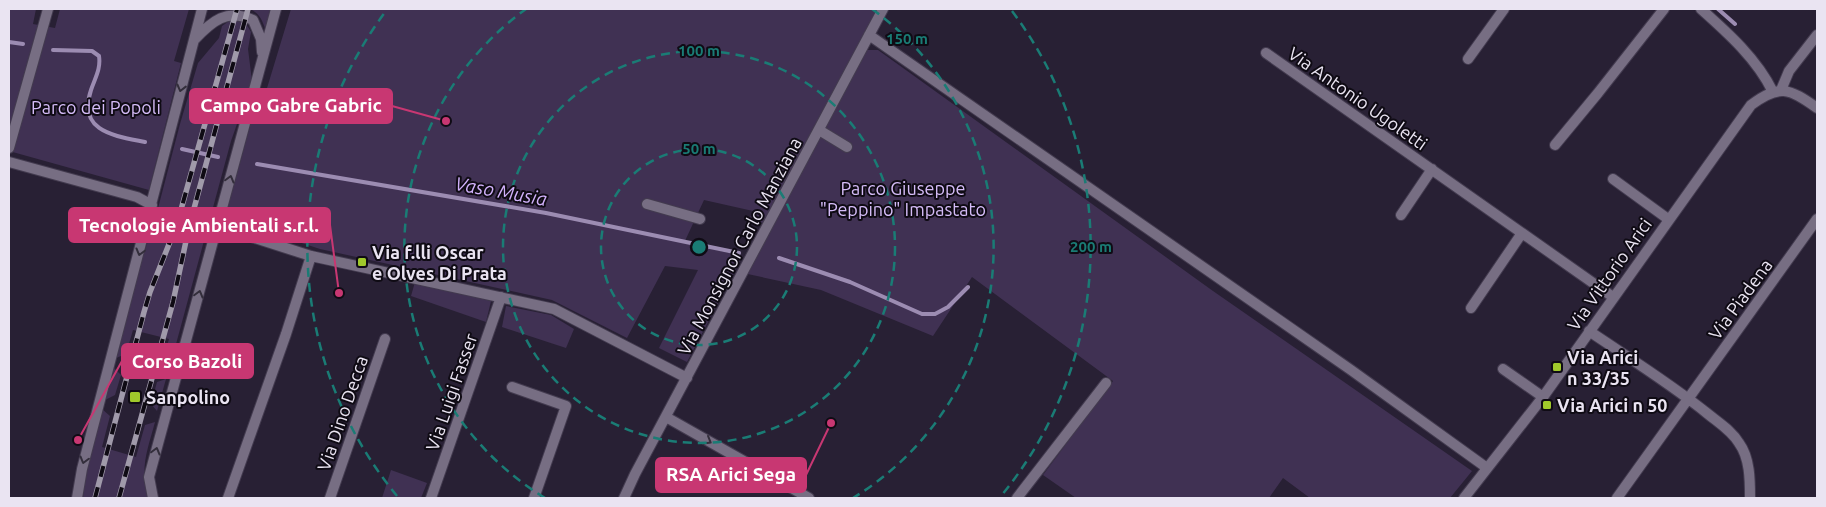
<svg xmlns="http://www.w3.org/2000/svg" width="1826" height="507" font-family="Ubuntu,sans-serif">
<rect width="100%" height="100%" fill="#282034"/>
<!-- green -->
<path fill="#403153" d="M9,9H36L33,24L55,28L60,9H189L174,61L181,63L149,190L9,151Z
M250,9H272L266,31C262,20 260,14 250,9Z
M291,9H877L765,222L754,224L748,222L753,211L704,200L684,243L743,256L687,362L659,348L698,270L665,266L627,338L552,300L320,249L232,220L227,210L258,97L264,98Z
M232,19C243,19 246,23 251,32L248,49L252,81L231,141L169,370L162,362L169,339L133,330L126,354L116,358L135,281L156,216L180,124L198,63L219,38L222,26Z
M861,50H878L1213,291L1472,471L1450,498H1310L1283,478L1269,498H1076L1043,475L1113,381L972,277L933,336L821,290L743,273Z
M415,282L491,301L486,322L411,296Z
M506,306L551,315L574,329L566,348L502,327Z
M113,367L121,375L115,395L105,400Z
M166,379L157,411L151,404L157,382Z
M102,409L110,416L102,447L136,457L145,425L155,422C147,452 140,466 148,498H83L85,473Z
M391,470L427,483L421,498H382Z"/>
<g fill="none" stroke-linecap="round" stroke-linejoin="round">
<!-- stream -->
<path stroke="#9c8cb2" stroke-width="4" d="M1718,9L1735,24
M9,42L23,44
M53,50L92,51L99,56C101,69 95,78 91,90C77,132 115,136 145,142
M182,149L218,157
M257,164L546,213L739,253
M779,258L850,282L922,314H935L948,307L968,287"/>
<defs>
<path id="street" d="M1701,9C1728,33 1757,59 1773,92
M869,35L1351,370L1487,468
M194,40C212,21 227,8 253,20L261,39L262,52
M1266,53L1613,297
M1468,59L1504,9
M1781,90L1789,71L1817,35
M819,130L847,147
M1555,145L1598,93L1664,9
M9,148L48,9
M9,162L137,197L152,205
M1613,179L1668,219
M647,204L700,219
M1401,215L1432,169
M217,226L311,256L554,309L687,378
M1471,308L1522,233
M1589,331C1629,358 1671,384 1708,414C1719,423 1732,431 1739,443C1750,458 1750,480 1750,498
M1503,369L1543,397
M512,387L566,406L534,498
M666,417L809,498
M77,498L82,469L202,9
M153,498L149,477L276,9
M228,498L286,334L311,256
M330,498L385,339
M431,498L501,297
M624,498L635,474L883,9
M1017,498L1106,383
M1464,498L1543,397L1751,105C1779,84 1789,88 1817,108
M1617,498L1817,219"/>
</defs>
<!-- street casing -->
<use href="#street" stroke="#433b4f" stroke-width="12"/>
<!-- street -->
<use href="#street" stroke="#776e83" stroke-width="10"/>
<defs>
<path id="rail" d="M95,498L144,312L150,292L177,224L237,9
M119,498L173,302L189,227L248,9"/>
</defs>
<!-- rail casing -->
<use href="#rail" stroke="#a09aaa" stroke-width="5.5"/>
<!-- rail -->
<use href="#rail" stroke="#0f0b14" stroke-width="4" stroke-dasharray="11" stroke-linecap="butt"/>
</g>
<!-- one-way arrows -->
<defs><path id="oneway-chevron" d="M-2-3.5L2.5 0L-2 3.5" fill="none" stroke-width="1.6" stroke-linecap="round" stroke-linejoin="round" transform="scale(1.25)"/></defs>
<g stroke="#332e3b">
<use href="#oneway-chevron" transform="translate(181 88) rotate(104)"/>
<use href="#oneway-chevron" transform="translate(230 179) rotate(-75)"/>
<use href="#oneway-chevron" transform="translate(140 252) rotate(105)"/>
<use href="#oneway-chevron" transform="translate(199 294) rotate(-75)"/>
<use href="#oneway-chevron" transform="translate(708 441) rotate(30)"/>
<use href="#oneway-chevron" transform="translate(156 451) rotate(-75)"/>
<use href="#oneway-chevron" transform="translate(84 460) rotate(105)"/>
</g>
<!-- distance rings -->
<g fill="none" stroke="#1a7c75" stroke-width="2.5" stroke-dasharray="9 6">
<circle cx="699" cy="247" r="98"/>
<circle cx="699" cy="247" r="196"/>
<path d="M545 498A294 294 0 0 1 526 9M872 9A294 294 0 0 1 853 498"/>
<path d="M397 496A392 392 0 0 1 386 11M1012 11A392 392 0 0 1 1001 496"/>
</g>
<!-- markers -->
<g fill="#a0c92b" stroke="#0f0b14" stroke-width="2">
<rect x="357" y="257" width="10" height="10" rx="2.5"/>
<rect x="1552" y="362" width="10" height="10" rx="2.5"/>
<rect x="129" y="391" width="12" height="12" rx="2.5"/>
<rect x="1542" y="400" width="10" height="10" rx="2.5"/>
</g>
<g text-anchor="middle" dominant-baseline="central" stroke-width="4" stroke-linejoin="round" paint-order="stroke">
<!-- street labels -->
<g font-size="18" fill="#eae4f2" stroke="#0f0b14">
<text transform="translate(1358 98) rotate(35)">Via Antonio Ugoletti</text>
<text transform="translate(739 246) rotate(-62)">Via Monsignor Carlo Manziana</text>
<text transform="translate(1609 274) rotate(-55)">Via Vittorio Arici</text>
<text transform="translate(1740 299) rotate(-54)">Via Piadena</text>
<text transform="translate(451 392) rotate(-71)">Via Luigi Fasser</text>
<text transform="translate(342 413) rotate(-71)">Via Dino Decca</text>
</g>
<!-- park labels -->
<g font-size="18" fill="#d5bcf8" stroke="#0f0b14">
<text x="96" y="107">Parco dei Popoli</text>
<text x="903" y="188">Parco Giuseppe<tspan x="903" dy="21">"Peppino" Impastato</tspan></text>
</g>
<!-- poi labels -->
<g font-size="18" font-weight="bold" fill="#eae4f2" stroke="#0f0b14" text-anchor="start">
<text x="372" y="252">Via f.lli Oscar<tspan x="372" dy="21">e Olves Di Prata</tspan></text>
<text x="1567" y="357">Via Arici<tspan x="1567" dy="21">n 33/35</tspan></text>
<text x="146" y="397">Sanpolino</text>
<text x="1557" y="405">Via Arici n 50</text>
</g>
<!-- water labels -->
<g font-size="19" font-style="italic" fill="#d1b1fb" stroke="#0f0b14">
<text transform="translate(501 191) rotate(10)">Vaso Musia</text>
</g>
</g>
<circle cx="699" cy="247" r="8" fill="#1a7c75" stroke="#0f0b14" stroke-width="2.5"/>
<g font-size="15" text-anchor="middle" font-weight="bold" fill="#1a7c75" stroke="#0f0b14" stroke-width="4" stroke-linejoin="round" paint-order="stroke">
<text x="907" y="44">150 m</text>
<text x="699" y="56">100 m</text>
<text x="699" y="154">50 m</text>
<text x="1091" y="252">200 m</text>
</g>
<!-- callouts -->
<path fill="none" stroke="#c83772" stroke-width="2" d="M446 121L392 106M339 293L330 225M78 440L122 361M831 423L806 475"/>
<g fill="#c83772" stroke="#0f0b14" stroke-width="2">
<circle cx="446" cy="121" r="5"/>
<circle cx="339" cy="293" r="5"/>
<circle cx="78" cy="440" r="5"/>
<circle cx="831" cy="423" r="5"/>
</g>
<g fill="#c83772" stroke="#c83772" stroke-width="2">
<rect x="190" y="89" width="202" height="34" rx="5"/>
<rect x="69" y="208" width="261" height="34" rx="5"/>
<rect x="122" y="344" width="131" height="34" rx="5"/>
<rect x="656" y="458" width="150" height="34" rx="5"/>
</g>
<g font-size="19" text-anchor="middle" font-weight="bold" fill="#fff">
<text x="291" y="112">Campo Gabre Gabric</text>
<text x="199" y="232">Tecnologie Ambientali s.r.l.</text>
<text x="187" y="368">Corso Bazoli</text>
<text x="731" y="481">RSA Arici Sega</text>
</g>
<!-- border -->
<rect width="1826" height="507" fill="none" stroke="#eae4f2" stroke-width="20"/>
</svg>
